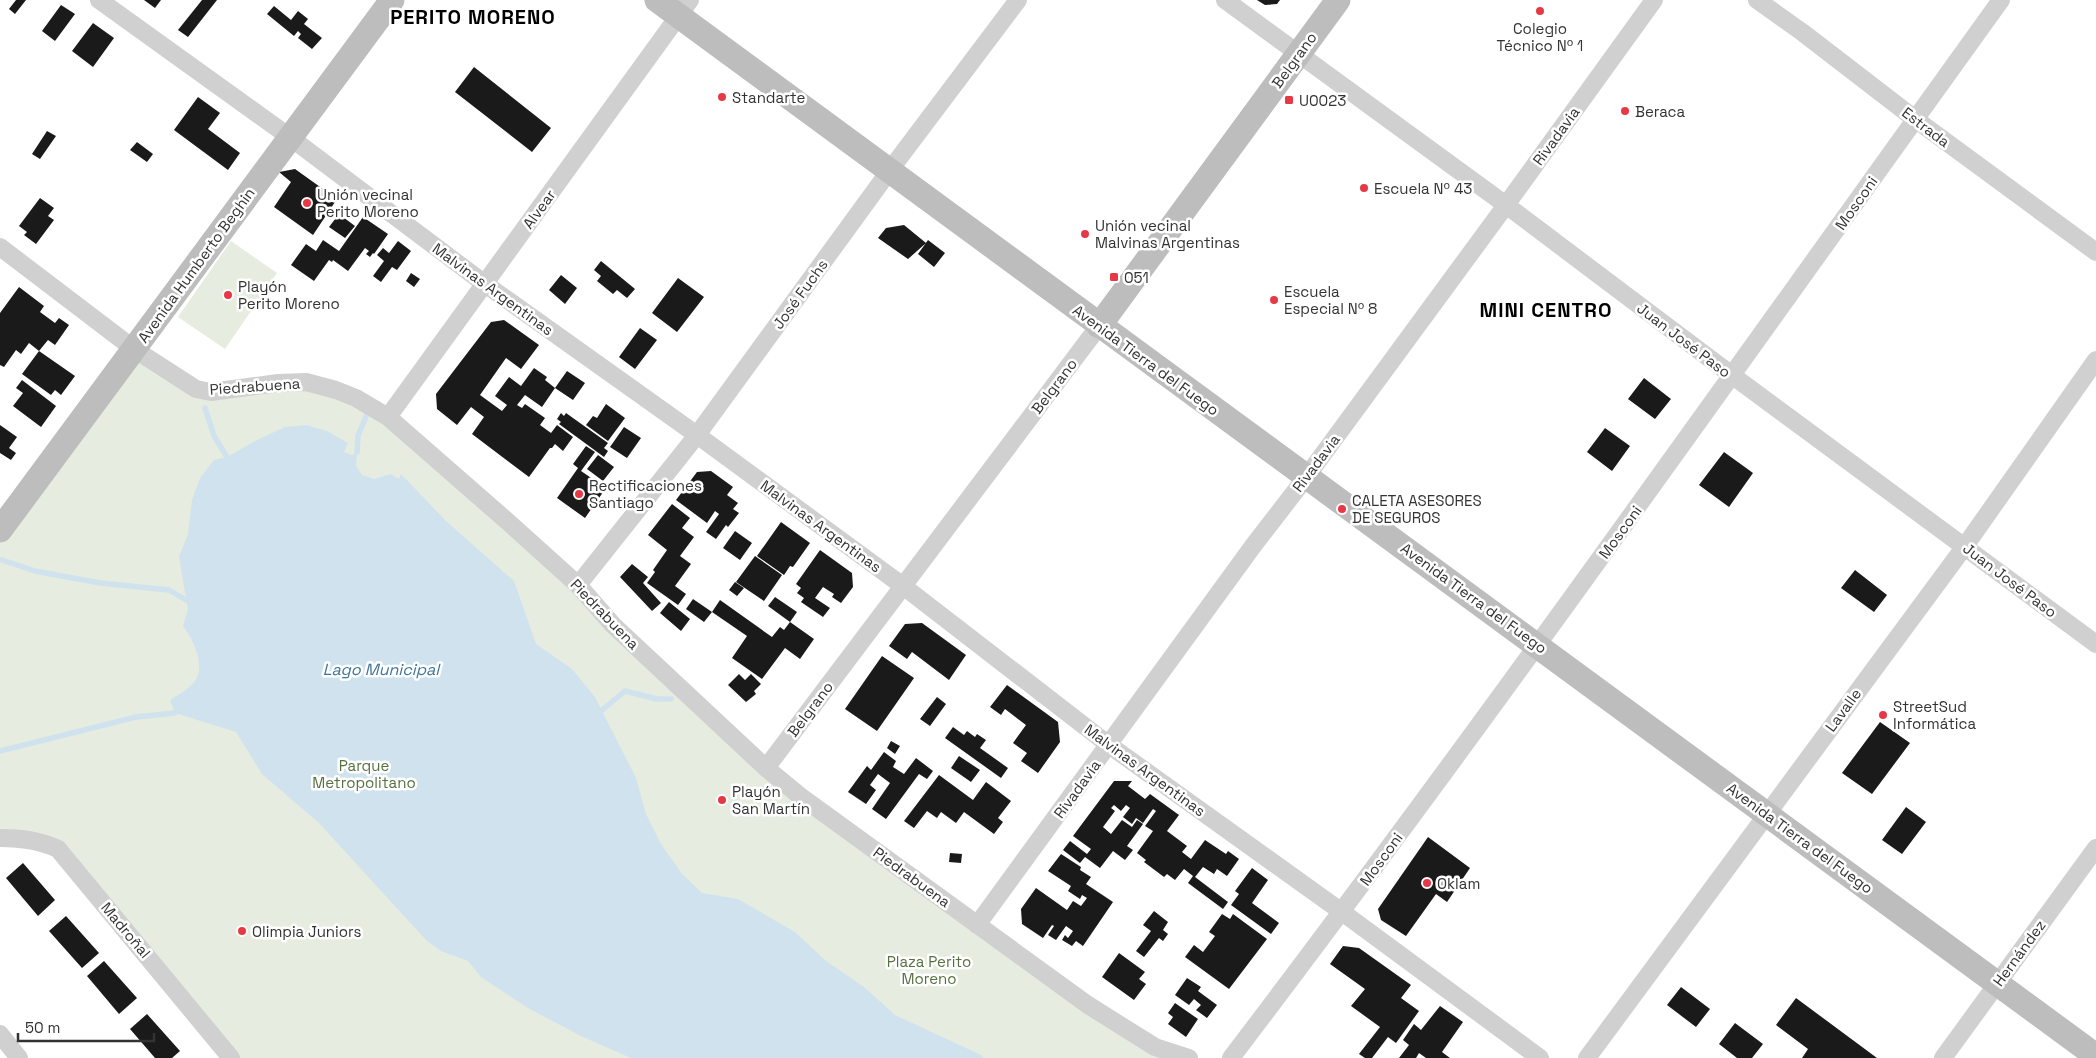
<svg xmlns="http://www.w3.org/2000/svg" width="2096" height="1058" font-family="'Space Grotesk',sans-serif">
<rect width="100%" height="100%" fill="#fff"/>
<!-- green -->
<path fill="#e6ecdf" d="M231,241L277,273L225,349L178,317Z
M134,349L196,389L306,382L388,417L766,768L1088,1005L1189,1058H231L58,849L0,838V530Z"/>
<!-- water -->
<path fill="#cfe2ee" d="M306,425L327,431L348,443L344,452L352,455L357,452L356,466L362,475L374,479L391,474L399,479L401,474L446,521L514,581L536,644L572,669L595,697L636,778L646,814L661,844L682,874L702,893L738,899L795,932L826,961L864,987L895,1015L981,1055L984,1058H631L581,1036L528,1008L481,977L468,961L441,951L426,940L319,823L262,774L236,732L175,713L170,700C178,695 189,689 195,681C206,665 193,639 183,626L188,610L179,557L188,534L192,500L200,478L214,460L227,457L255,441L285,427Z"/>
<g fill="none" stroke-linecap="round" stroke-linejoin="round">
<!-- stream -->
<path stroke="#cfe2ee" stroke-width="5.5" d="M205,408L214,436L227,457
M357,452L358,436L367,414
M2,560L35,571L100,583L169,590L186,600
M601,711L625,691L657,699H671
M0,751L136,717L175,713"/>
</g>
<!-- building -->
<path fill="#1a1a1a" d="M16,0H26L15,14L9,9Z
M144,0H161L155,8Z
M202,0H217L188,37L178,30Z
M1257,0H1280L1277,4L1265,5Z
M61,5L75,14L55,41L42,31Z
M274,6L291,20L298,11L308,19L304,24L322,38L312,49L298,38L301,34L298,31L294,36L267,14Z
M93,23L114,38L93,67L72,51Z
M474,67L551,128L532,152L455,92Z
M198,97L220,113L208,129L240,153L228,170L174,130Z
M47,131L56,136L40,159L32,154Z
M137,142L153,154L147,162L130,150Z
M295,169L337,199L313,235L274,207L291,182L279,172Z
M40,198L54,208L48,216L54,220L36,244L24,235L27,232L19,226Z
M339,214L355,226L345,238L329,227Z
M363,217L388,234L374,254L373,253L370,257L366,254L369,251L365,248L348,271L333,260L332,262L329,260L314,281L291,265L306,244L316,251L323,240L339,251Z
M904,225L926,243L908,259L878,238L886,228Z
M928,240L945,253L934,267L918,254Z
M398,241L411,251L397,270L392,267L381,282L373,276L384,261L377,255L383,248L389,253Z
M601,261L635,289L627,298L617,290L613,294L597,281L601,276L594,270Z
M411,273L420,279L414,287L406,281Z
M561,275L577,288L565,304L549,290Z
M678,278L704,297L677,332L652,313Z
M19,287L44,306L40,312L55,323L59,318L69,325L55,345L48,340L39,351L75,376L61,395L55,390L51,395L22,374L39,351L29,343L21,354L16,350L4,367L0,365V313Z
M504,320L539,345L521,369L506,358L480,395L502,411L507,405L495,396L509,377L521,386L534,368L547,377L545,380L555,388L542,407L525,395L517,405L522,408L525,404L545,418L540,425L551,433L557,425L573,437L563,451L555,444L552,448H550L529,477L472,434L484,417L471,407L457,425L437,409L436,394L491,322Z
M640,328L657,340L635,369L619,357Z
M567,371L585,383L573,400L555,388Z
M1644,378L1671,399L1655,419L1628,399Z
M22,380L56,406L41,427L13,406L23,393L16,388Z
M606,404L625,418L608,441L586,425L593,416L597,418Z
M561,413L564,416L566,413L608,443L604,448L608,451L604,457L559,424L561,422L557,419Z
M0,425L17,437L9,448L16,453L11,460L0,453Z
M624,427L641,438L627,458L610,447Z
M1605,428L1630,446L1612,471L1587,452Z
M586,446L595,452L581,471L606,488L585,518L557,498L578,468L573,464Z
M1724,452L1753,473L1729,507L1699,485Z
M598,455L614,467L603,481L587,469Z
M711,471L733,487L727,495L738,503L733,509L739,513L728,527L726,525L716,539L706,532L719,514L715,511L707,523L676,500L697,472Z
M672,504L690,518L682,528L694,537L680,556L691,564L675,586L686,594L678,605L647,583L655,572L653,570L667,550L648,535Z
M781,522L810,543L793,567L790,566L784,575L757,556Z
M735,531L752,543L740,560L723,548Z
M820,550L852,573L853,587L841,603L832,597L834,594L823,587L815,598L830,608L823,617L801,602L804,598L797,593L801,588L796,584Z
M755,556L782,575L764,601L736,582Z
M632,564L648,577L643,583L661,603L652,611L620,577Z
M1855,570L1887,595L1874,612L1841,588Z
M735,582L744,588L737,596L729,590Z
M775,597L797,612L790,622L768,606Z
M693,599L712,612L704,622L686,609Z
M720,600L772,637L780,627L784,630L790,622L814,639L800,659L785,648L762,679L732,658L747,636L712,612Z
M669,602L690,619L681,631L660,613Z
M922,623L966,655L949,680L912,652L907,659L889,646L905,624Z
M882,656L914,678L877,731L845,709Z
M739,674L745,680L751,674L761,684L754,691L756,694L746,702L728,685Z
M1007,685L1058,722L1060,742L1038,773L1021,761L1027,753L1013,743L1026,725L1005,709L1001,715L990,707Z
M937,697L946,704L930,726L920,719Z
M1880,722L1910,743L1872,794L1842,773Z
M953,727L964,735L967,731L975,737L977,734L986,740L980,748L1008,768L1001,778L945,738Z
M891,741L900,746L895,754L887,748Z
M884,752L896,761L893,767L904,774L916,758L933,771L927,779L919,774L886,819L872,809L890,783L878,774L870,785L876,790L866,804L848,792L867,766L871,770Z
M959,756L980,770L971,782L951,768Z
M939,775L973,800L986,782L1011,801L998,818L1003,822L994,834L964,812L956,823L941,812L937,818L927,811L914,828L904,821Z
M1114,781H1132L1128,786L1145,799L1150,794L1179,815L1167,831L1187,846L1182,852L1191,859L1205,840L1226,854L1228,851L1239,859L1227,876L1217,869L1214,874L1203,867L1195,877L1228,902L1223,909L1188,883L1193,876L1184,869L1175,880L1167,874L1164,877L1144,862L1146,860L1137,853L1153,831L1145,826L1156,811L1153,809L1143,823L1136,818L1132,824L1123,817L1130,808L1126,805L1121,811L1114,805L1111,808L1115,811L1103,827L1111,834L1122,820L1132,827L1137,820L1143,824L1127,846L1133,850L1125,860L1113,851L1100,868L1085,857L1080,863L1063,850L1070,841L1087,854L1091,849L1073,836Z
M1906,807L1926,822L1902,854L1882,840Z
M1428,837L1470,868L1447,902L1436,894L1406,936L1381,920L1378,909Z
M950,853L962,854L961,863L949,862Z
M1061,854L1081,867L1080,870L1091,877L1086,884L1113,902L1083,946L1076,941L1072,946L1062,940L1065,935L1068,938L1073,931L1066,926L1056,940L1048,935L1054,926L1052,925L1043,938L1022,924L1021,909L1036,888L1067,910L1073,901L1081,906L1087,898L1082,895L1080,899L1068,891L1071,886L1048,871Z
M23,863L55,900L38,916L6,878Z
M1252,868L1268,880L1252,903L1279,923L1271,934L1231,905L1239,894L1235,891Z
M1154,911L1168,922L1163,930L1168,934L1163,941L1159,938L1144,957L1136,951L1151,931L1143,925Z
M1222,914L1230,919L1233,914L1267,939L1229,989L1185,957L1194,945L1203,952L1215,936L1209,932Z
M66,916L99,953L82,968L49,931Z
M1343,946L1359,948L1411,985L1401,998L1419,1011L1396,1043L1388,1037L1372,1058H1365L1359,1054L1380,1027L1351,1006L1365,989L1330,964Z
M1119,953L1145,972L1139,979L1146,984L1134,1000L1102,977Z
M104,961L137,998L119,1014L87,976Z
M1187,978L1201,987L1198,991L1217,1005L1207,1018L1196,1010L1201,1005L1194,999L1189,1005L1175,995Z
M1681,987L1710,1009L1696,1027L1667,1005Z
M1796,998L1877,1058H1802L1808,1049L1776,1025Z
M1175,1003L1198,1019L1186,1037L1168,1024L1173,1017L1168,1013Z
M1440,1006L1463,1022L1442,1052L1450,1058H1426L1419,1053L1416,1058H1399L1409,1045L1403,1040L1414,1024L1421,1030Z
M147,1014L180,1051L172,1058H155L130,1029Z
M1735,1023L1763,1044L1752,1058H1737L1719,1044Z"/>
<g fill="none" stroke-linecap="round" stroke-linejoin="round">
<!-- street -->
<path stroke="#d0d0d0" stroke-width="18" d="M99,0L291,138L485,284L697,435L903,586L1109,745L1342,912L1540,1058
M1225,0L1506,205L1733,376L2096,644
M1757,0L1802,32L1915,119L2096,252
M0,247L134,349L196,389L211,392L278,383L306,382L336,390L356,398L388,417L507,521L578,585L613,625L766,768L800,796L1088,1005L1155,1047L1189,1058
M388,417L690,0
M578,585L697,435L890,170L1018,0
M766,768L1099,326
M0,838C21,838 39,840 58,849L231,1058
M977,925L1253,546L1307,476L1506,205L1654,0
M0,1034L19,1058
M1231,1058C1495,711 1746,354 2001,0
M1587,1058L1965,546L2096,360
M1943,1058L2096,848"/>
<!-- secondary -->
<path stroke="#bdbdbd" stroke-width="25" d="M657,0L2096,1056
M1099,326L1338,0
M0,530L392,0"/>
</g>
<!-- markers -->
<g fill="#e63946" stroke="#fff" stroke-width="2">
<circle cx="1540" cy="11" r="5"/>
<circle cx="722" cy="97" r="5"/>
<rect x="1284" y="95" width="10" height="10" rx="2.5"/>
<circle cx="1625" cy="111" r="5"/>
<circle cx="1364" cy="188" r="5"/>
<circle cx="307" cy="203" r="5"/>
<circle cx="1085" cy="234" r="5"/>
<rect x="1109" y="272" width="10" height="10" rx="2.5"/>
<circle cx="228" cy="295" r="5"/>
<circle cx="1274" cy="300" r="5"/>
<circle cx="579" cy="494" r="5"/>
<circle cx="1342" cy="509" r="5"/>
<circle cx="1883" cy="715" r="5"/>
<circle cx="722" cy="800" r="5"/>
<circle cx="1427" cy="883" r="5"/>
<circle cx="242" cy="931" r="5"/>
</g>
<g text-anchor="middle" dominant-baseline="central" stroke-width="5" stroke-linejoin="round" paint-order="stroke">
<!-- poi labels -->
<g font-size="15" fill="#333" stroke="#fff" text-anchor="start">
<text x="1540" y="28" text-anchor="middle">Colegio<tspan x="1540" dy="17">Técnico Nº 1</tspan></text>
<text x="732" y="97">Standarte</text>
<text x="1299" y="100">U0023</text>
<text x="1635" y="111">Beraca</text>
<text x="1374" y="188">Escuela Nº 43</text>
<text x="317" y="194">Unión vecinal<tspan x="317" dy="17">Perito Moreno</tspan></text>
<text x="1095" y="225">Unión vecinal<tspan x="1095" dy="17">Malvinas Argentinas</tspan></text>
<text x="1124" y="277">051</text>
<text x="238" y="286">Playón<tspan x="238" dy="17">Perito Moreno</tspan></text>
<text x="1284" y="291">Escuela<tspan x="1284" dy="17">Especial Nº 8</tspan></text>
<text x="589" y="485">Rectificaciones<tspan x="589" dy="17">Santiago</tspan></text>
<text x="1352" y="500">CALETA ASESORES<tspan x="1352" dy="17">DE SEGUROS</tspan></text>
<text x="1893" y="706">StreetSud<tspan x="1893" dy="17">Informática</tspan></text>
<text x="732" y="791">Playón<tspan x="732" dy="17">San Martín</tspan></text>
<text x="1437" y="883">Oklam</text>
<text x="252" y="931">Olimpia Juniors</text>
</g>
<!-- street labels -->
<g font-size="15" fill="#333" stroke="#fff">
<text transform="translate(1294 60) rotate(-54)">Belgrano</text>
<text transform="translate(1926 127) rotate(37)">Estrada</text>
<text transform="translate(1556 136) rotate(-54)">Rivadavia</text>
<text transform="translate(1856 203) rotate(-55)">Mosconi</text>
<text transform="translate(539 209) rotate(-54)">Alvear</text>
<text transform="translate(196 265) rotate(-54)">Avenida Humberto Beghin</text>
<text transform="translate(493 289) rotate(36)">Malvinas Argentinas</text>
<text transform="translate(800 294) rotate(-54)">José Fuchs</text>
<text transform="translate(1684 340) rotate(37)">Juan José Paso</text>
<text transform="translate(1146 360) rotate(36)">Avenida Tierra del Fuego</text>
<text transform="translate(255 386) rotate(-4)">Piedrabuena</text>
<text transform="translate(1054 386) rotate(-53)">Belgrano</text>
<text transform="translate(1316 463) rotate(-53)">Rivadavia</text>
<text transform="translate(821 526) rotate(36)">Malvinas Argentinas</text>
<text transform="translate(1620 532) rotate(-54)">Mosconi</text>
<text transform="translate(2010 580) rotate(37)">Juan José Paso</text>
<text transform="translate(1474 598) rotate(36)">Avenida Tierra del Fuego</text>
<text transform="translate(605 614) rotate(46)">Piedrabuena</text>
<text transform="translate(810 709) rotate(-53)">Belgrano</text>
<text transform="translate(1843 710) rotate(-54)">Lavalle</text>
<text transform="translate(1145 770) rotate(36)">Malvinas Argentinas</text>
<text transform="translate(1077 789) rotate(-54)">Rivadavia</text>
<text transform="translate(1800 838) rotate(36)">Avenida Tierra del Fuego</text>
<text transform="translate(1381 859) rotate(-54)">Mosconi</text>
<text transform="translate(912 877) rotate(36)">Piedrabuena</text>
<text transform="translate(126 930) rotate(50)">Madroñal</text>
<text transform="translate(2019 953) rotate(-54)">Hernández</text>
</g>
<!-- park labels -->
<g font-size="15" fill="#56703f" stroke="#fff">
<text x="364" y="765">Parque<tspan x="364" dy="17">Metropolitano</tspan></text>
<text x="929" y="961">Plaza Perito<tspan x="929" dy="17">Moreno</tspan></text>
</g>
<!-- water labels -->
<g font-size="16" font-style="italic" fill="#3f7597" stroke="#fff">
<text x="381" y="669">Lago Municipal</text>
</g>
<!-- district labels -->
<g font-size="20" font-weight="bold" letter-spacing="1" fill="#000" stroke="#fff">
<text x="473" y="17">PERITO MORENO</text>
<text x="1546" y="310">MINI CENTRO</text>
</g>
</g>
<!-- scale -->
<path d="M18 1033v8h136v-8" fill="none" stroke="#333333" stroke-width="2.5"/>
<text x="25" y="1033" font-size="15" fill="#333333" stroke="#ffffff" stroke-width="4" paint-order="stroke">50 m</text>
</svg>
